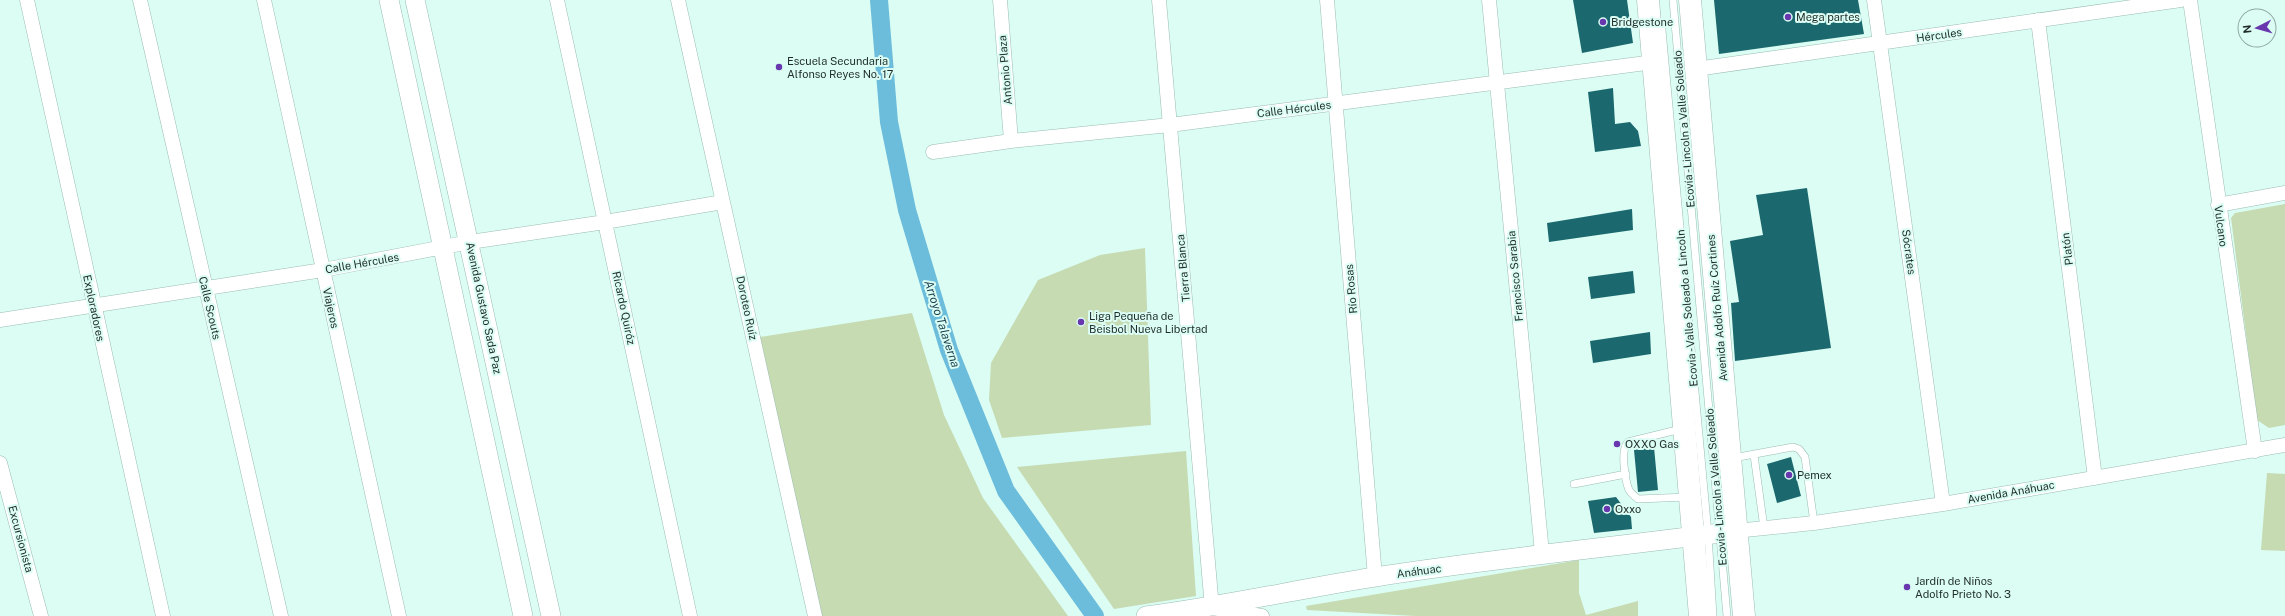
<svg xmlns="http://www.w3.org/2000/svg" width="2285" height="616" font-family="'Public Sans',sans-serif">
<rect width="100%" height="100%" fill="#dbfdf4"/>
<!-- green -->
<path fill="#c7dbb2" d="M2285,204V425L2269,428L2257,420L2231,218L2235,213Z
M1145,248L1151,425L1002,438L989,400L991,363L1038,280L1100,255Z
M912,313L944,415L983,498L1068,616H820L760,337Z
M1186,451L1196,596L1114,609L1017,467Z
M2267,473L2285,474V551L2261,550Z
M1579,560V593L1586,615L1638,601V616H1415L1307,610L1306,606Z"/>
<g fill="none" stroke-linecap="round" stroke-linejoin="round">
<!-- canal -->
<path stroke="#6cbcdb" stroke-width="18" d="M879,0L889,122L907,210L949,350L1006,491L1095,616"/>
</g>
<!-- building -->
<path fill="#1b696e" d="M1573,0H1627L1633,43L1582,53Z
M1714,0H1858L1864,34L1719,54Z
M1613,88L1615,124L1630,122L1638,131L1641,146L1595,152L1588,92Z
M1807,188L1831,348L1735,361L1731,303L1739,302L1730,241L1763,235L1756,195Z
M1632,209L1633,230L1549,242L1547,223Z
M1633,271L1635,293L1591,299L1588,277Z
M1650,332L1651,354L1593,363L1590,341Z
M1654,447L1658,490L1638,492L1634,450Z
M1791,457L1801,496L1777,503L1767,464Z
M1616,497L1631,517L1632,529L1594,533L1588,501Z"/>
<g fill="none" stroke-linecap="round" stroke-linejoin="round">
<defs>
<path id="lane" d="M1673,0L1727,616
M1662,30L1708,534L1713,616
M1681,429L1628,442C1620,449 1625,480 1629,490C1631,494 1635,496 1638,499L1688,497
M1754,455L1764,528
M1733,458L1793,447L1799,449L1805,457L1814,523
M1574,484L1626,474"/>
<path id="street" d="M27,0L163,616
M140,0L281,616
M264,0L399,616
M557,0L690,616
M678,0L815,616
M1000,0L1011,141
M1159,0L1212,608L1262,616
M1327,0L1375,577
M1489,0L1542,553
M1874,0L1943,504
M2190,0L2255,451
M2038,20L2095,478
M1696,69L2181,0
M933,152L1011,141L1170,125L1654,62
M2218,205L2285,193
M0,320L323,270L470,242L605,222L723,202
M0,463L41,616
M1735,531L1814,523L1943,504L2285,445"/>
<path id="secondary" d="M389,0L523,616
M415,0L551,616
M1146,616C1223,606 1299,589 1375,577C1495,558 1616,547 1735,531"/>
<path id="primary" d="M1648,0L1700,616
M1690,0L1744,616"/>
</defs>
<!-- lane casing -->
<use href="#lane" stroke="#9bbcb3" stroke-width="8"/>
<!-- street casing -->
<use href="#street" stroke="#9bbcb3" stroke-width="15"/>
<!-- secondary casing -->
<use href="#secondary" stroke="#9bbcb3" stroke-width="20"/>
<!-- primary casing -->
<use href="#primary" stroke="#9bbcb3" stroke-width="23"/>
<!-- lane -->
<use href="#lane" stroke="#fff" stroke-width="7"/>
<!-- street -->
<use href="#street" stroke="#fff" stroke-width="14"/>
<!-- secondary -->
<use href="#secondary" stroke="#fff" stroke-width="19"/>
<!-- primary -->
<use href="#primary" stroke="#fff" stroke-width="22"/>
</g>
<!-- markers -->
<g fill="#6837ae" stroke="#dbfdf4" stroke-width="1.5">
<circle cx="1788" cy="17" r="4"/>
<circle cx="1603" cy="22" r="4"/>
<circle cx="779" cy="67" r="4"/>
<circle cx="1081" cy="322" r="4"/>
<circle cx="1617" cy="444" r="4"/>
<circle cx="1789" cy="475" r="4"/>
<circle cx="1607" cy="509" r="4"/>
<circle cx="1907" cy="587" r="4"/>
</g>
<g text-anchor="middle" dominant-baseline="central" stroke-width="4" stroke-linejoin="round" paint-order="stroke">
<!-- poi labels -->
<g font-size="11" fill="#1f2c29" stroke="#dbfdf4" text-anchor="start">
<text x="1796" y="17">Mega partes</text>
<text x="1611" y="22">Bridgestone</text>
<text x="787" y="61">Escuela Secundaria<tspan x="787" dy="13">Alfonso Reyes No. 17</tspan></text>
<text x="1089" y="316">Liga Pequeña de<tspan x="1089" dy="13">Beisbol Nueva Libertad</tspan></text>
<text x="1625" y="444">OXXO Gas</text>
<text x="1797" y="475">Pemex</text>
<text x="1615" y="509">Oxxo</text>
<text x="1915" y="581">Jardín de Niños<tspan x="1915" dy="13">Adolfo Prieto No. 3</tspan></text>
</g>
<!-- street labels -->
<g font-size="11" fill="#1f2c29" stroke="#dbfdf4">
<text transform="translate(1939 35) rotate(-8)">Hércules</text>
<text transform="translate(1005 70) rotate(-95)">Antonio Plaza</text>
<text transform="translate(1294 109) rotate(-7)">Calle Hércules</text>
<text transform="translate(1684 129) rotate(-95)">Ecovía - Lincoln a Valle Soleado</text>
<text transform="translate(2221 226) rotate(82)">Vulcano</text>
<text transform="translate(2067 249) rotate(-97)">Platón</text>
<text transform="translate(1909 252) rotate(82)">Sócrates</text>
<text transform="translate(362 263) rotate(-10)">Calle Hércules</text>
<text transform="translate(1183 268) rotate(-95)">Tierra Blanca</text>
<text transform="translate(1515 276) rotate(-95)">Francisco Sarabia</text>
<text transform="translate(1351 289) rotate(-95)">Río Rosas</text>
<text transform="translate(94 308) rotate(78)">Exploradores</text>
<text transform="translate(210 308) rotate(77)">Calle Scouts</text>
<text transform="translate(331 308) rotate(78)">Viajeros</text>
<text transform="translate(484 308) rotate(78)">Avenida Gustavo Sada Paz</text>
<text transform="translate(624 308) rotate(78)">Ricardo Quiróz</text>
<text transform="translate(747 308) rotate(78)">Doroteo Ruíz</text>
<text transform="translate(1687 308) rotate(-95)">Ecovía - Valle Soleado a Lincoln</text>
<text transform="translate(1717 308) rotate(-95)">Avenida Adolfo Ruíz Cortines</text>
<text transform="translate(1716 487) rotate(-95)">Ecovía - Lincoln a Valle Soleado</text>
<text transform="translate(2011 492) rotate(-10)">Avenida Anáhuac</text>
<text transform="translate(21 539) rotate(75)">Excursionista</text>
<text transform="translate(1419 571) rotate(-8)">Anáhuac</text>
</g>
<!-- water labels -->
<g font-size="12" font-style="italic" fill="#1e4351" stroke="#dbfdf4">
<text transform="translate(942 324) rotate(72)">Arroyo Talaverna</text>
</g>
</g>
<!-- north arrow -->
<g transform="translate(2257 28) rotate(264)"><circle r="19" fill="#dbfdf4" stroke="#90a9a3"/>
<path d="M0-3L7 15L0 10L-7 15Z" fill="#6837ae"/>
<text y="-6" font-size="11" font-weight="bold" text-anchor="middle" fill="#1f2c29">N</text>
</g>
</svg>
